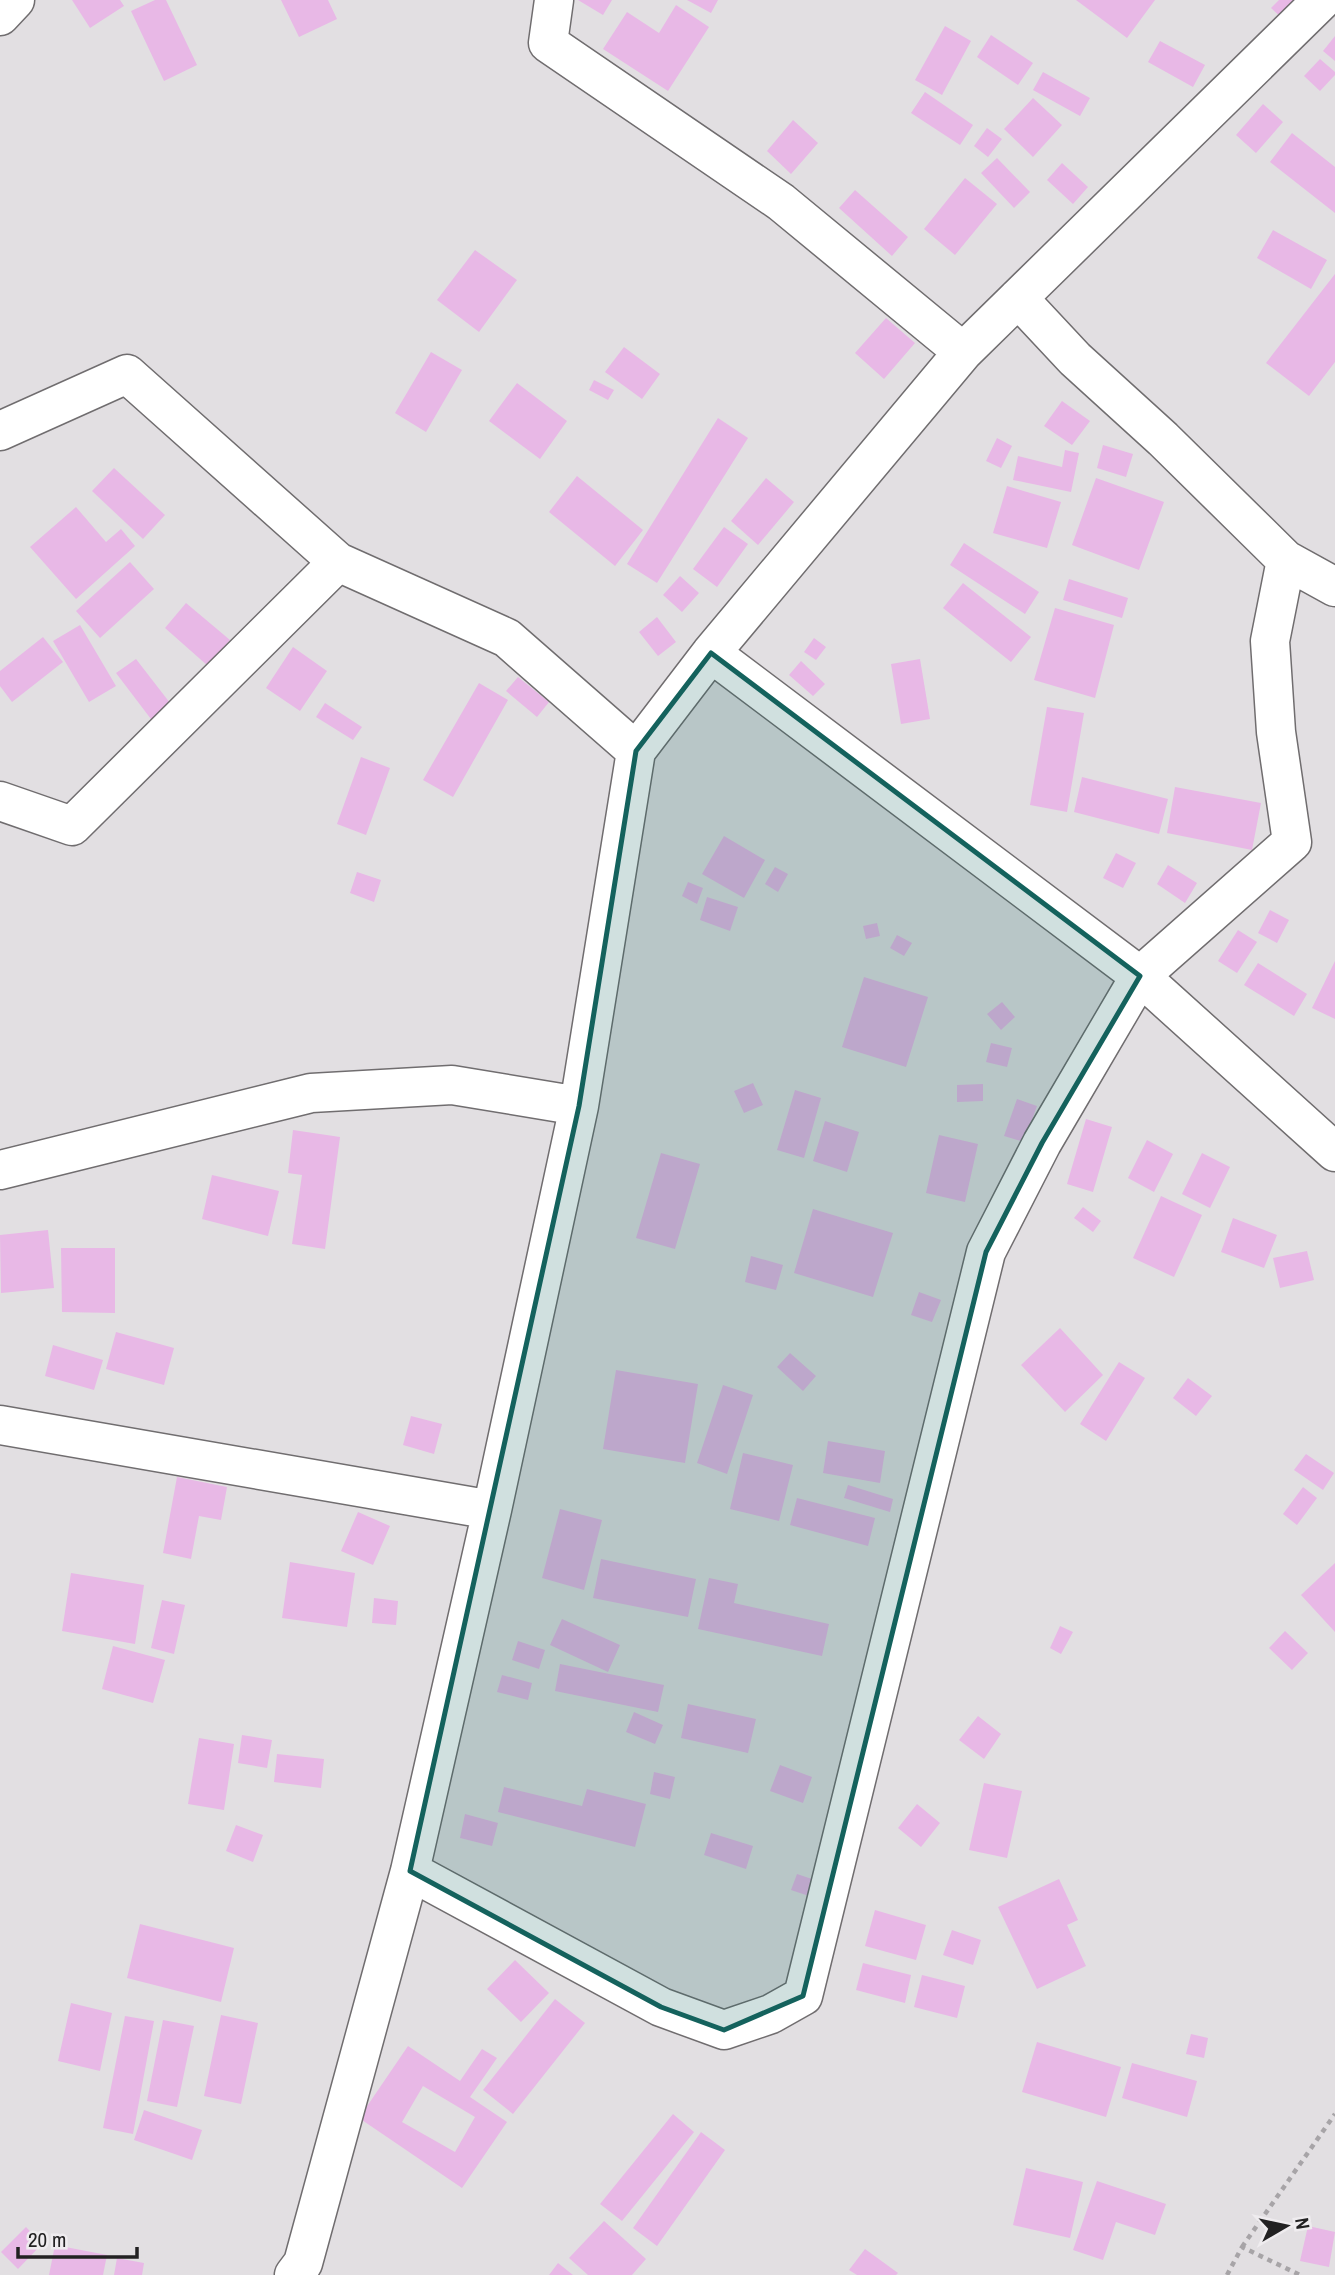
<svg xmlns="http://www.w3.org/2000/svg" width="1335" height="2275" font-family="'Archivo Narrow',sans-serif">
<rect width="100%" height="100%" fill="#e2dfe2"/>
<!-- building -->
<path fill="#e8b8e6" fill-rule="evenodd" d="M72,0H120L124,6L90,28Z
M155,0H166L197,65L164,81L131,11Z
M281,0H328L337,19L299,37Z
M578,0H612L603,15Z
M687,0H718L711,13Z
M1076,0H1155L1127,38Z
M1279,0H1297L1284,20L1271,8Z
M676,5L709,27L668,91L603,49L627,12L659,33Z
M945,26L971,41L942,95L915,80Z
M991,35L1033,63L1018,85L977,57Z
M1335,36V61L1323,51Z
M1160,41L1205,65L1193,87L1148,62Z
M1320,59L1335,72V75L1320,91L1304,76Z
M1043,72L1090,98L1080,116L1033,90Z
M925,92L973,125L960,145L911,113Z
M1033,98L1062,125L1033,157L1004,129Z
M1263,104L1283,122L1256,153L1236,135Z
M793,120L818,143L791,174L767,151Z
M987,128L1002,139L988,157L974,146Z
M1292,133L1335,167V213L1270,162Z
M997,158L1030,192L1014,208L981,173Z
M1062,163L1088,187L1073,204L1047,180Z
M965,178L997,204L955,255L924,229Z
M855,190L908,237L892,256L839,208Z
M1273,230L1327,260L1311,289L1257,258Z
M475,250L517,280L479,332L437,300Z
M1335,274V362L1309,396L1266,363Z
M886,318L915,343L884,379L855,353Z
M624,347L660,374L642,399L605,372Z
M431,352L462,370L426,432L395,413Z
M594,380L614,390L608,400L589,390Z
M517,383L567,421L540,459L489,421Z
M1062,401L1090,421L1072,445L1044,426Z
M718,418L748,438L657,583L627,564Z
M997,438L1012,446L1001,468L986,461Z
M1103,445L1133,454L1126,477L1097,468Z
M1065,450L1079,453L1071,492L1013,480L1018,456L1062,467Z
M114,468L165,515L143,539L92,491Z
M577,476L643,530L615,566L549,512Z
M766,478L794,502L758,545L731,521Z
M1096,478L1164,502L1139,570L1072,545Z
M1007,486L1061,502L1047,548L993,533Z
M76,507L106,542L121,529L135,546L76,599L30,547Z
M724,527L748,544L717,587L693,569Z
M964,543L1039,592L1025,614L950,565Z
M130,562L154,589L100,638L76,611Z
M680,576L699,593L682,612L663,595Z
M1069,579L1128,598L1122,618L1063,600Z
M963,583L1031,637L1011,662L943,608Z
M186,603L230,640L208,666L165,628Z
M1055,608L1114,625L1095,698L1034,680Z
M657,617L676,642L658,656L639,632Z
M80,625L116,686L89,702L53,641Z
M43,637L63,662L12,702L0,686V671Z
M814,638L826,647L816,660L804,652Z
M293,647L327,671L300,711L266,688Z
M136,659L177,712L157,727L116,673Z
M920,659L930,719L901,724L891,664Z
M801,661L825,684L813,696L789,675Z
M518,677L549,702L537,717L506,691Z
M479,683L508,700L453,797L423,780Z
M325,703L362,727L353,740L316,717Z
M1047,707L1084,713L1067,812L1030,805Z
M361,757L390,768L366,835L337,824Z
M1082,777L1168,799L1159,834L1074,812Z
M1175,787L1261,803L1252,850L1167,833Z
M724,836L765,860L744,898L702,874Z
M1116,853L1136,863L1123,888L1103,878Z
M1168,865L1197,883L1185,903L1157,884Z
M775,867L788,874L778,892L765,884Z
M357,872L381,880L374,902L350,893Z
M688,882L703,888L697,904L682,896Z
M707,897L738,907L730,931L700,920Z
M1270,910L1289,920L1277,943L1258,933Z
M877,923L880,936L866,939L863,926Z
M1238,930L1257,942L1237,973L1218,961Z
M897,935L912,943L904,956L890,948Z
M1335,961V1019L1312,1008Z
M1258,963L1307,994L1294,1016L1244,985Z
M864,977L928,997L906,1067L842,1047Z
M1002,1002L1015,1017L1001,1030L987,1014Z
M991,1043L1012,1048L1007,1067L986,1062Z
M753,1083L763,1105L744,1113L734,1091Z
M983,1084V1101L957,1102V1085Z
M795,1090L821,1098L804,1158L777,1150Z
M1017,1099L1037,1106L1024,1142L1004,1136Z
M1086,1119L1112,1127L1093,1192L1067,1184Z
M825,1121L859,1132L847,1172L813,1161Z
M293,1130L340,1137L325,1249L292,1244L302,1175L288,1173Z
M939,1135L978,1144L965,1202L926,1193Z
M1147,1140L1173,1154L1154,1192L1128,1178Z
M661,1153L700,1164L675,1249L636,1238Z
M1202,1153L1230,1167L1210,1208L1182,1194Z
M212,1175L279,1191L268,1236L202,1219Z
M1161,1196L1202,1215L1174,1277L1133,1258Z
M1083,1207L1101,1221L1093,1232L1074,1218Z
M813,1209L893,1233L873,1297L794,1273Z
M1233,1218L1277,1235L1264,1268L1221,1252Z
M48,1230L54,1288L1,1293L0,1235Z
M61,1248H115V1313L62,1312Z
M1307,1251L1314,1280L1280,1288L1273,1258Z
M751,1256L783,1265L776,1290L745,1282Z
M919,1292L941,1300L932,1322L911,1315Z
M1060,1328L1103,1375L1065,1412L1021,1365Z
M116,1332L174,1348L164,1385L106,1369Z
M53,1345L103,1360L94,1390L45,1376Z
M790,1353L816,1376L803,1391L777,1367Z
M1119,1362L1145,1378L1106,1441L1080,1424Z
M616,1370L698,1384L685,1463L603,1449Z
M1188,1378L1212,1396L1196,1416L1173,1398Z
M723,1385L753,1395L727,1474L697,1463Z
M411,1416L442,1424L434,1454L403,1445Z
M828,1441L885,1451L880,1483L823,1473Z
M743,1453L793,1465L779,1521L730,1509Z
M1306,1454L1334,1473L1323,1490L1294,1470Z
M177,1477L227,1487L221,1520L199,1516L191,1559L163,1553Z
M848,1485L893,1499L890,1512L844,1498Z
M1303,1487L1317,1498L1297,1525L1283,1514Z
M797,1498L875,1518L868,1546L790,1525Z
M560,1509L602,1520L584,1590L542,1578Z
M358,1512L390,1526L373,1565L341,1551Z
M601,1559L696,1579L688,1617L593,1598Z
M290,1562L355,1573L347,1627L282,1618Z
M1335,1563V1632L1301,1595Z
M71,1573L144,1585L135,1644L62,1631Z
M709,1578L738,1584L734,1603L829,1624L822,1656L698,1629Z
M374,1598L398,1601L396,1625L372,1623Z
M162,1600L185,1605L174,1654L151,1648Z
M562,1619L620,1645L608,1672L550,1645Z
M1060,1626L1073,1632L1061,1654L1050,1648Z
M1285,1631L1308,1653L1292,1670L1269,1648Z
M518,1641L545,1650L539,1669L512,1660Z
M113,1646L165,1660L153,1703L102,1689Z
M560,1664L664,1685L658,1712L555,1691Z
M502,1675L532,1683L528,1700L497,1692Z
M688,1704L756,1719L748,1753L681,1738Z
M634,1712L663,1725L655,1744L626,1732Z
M978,1716L1001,1734L984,1759L959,1740Z
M242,1735L272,1740L267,1768L238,1763Z
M199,1738L234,1744L224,1810L188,1804Z
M277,1754L324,1759L321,1788L274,1782Z
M780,1765L812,1777L803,1803L770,1791Z
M654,1772L675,1777L670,1799L650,1794Z
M984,1783L1022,1791L1007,1858L969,1850Z
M504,1787L582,1806L587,1789L646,1804L635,1847L498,1812Z
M917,1804L940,1823L921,1847L898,1828Z
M465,1814L498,1823L492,1846L460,1838Z
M236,1825L263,1835L253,1862L226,1851Z
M711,1833L753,1846L746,1869L704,1855Z
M797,1874L815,1880L809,1896L791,1890Z
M1059,1879L1078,1920L1067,1925L1086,1966L1037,1989L998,1907Z
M875,1910L926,1925L916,1960L865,1946Z
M140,1924L234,1948L221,2002L127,1978Z
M952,1930L981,1940L973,1965L943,1955Z
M515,1960L549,1993L521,2022L487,1989Z
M863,1963L911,1975L905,2003L856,1990Z
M922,1975L965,1986L957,2018L914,2007Z
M555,1999L585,2023L513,2114L483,2090Z
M71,2003L112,2013L100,2071L58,2061Z
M221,2015L258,2023L241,2104L204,2096Z
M125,2016L154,2021L133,2134L103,2128Z
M163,2020L194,2026L177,2107L147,2101Z
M1191,2034L1208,2038L1204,2058L1186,2054Z
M1037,2042L1121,2067L1106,2117L1022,2092Z
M408,2046L460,2081L482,2049L497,2058L470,2097L507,2122L462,2188L359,2118ZM423,2086L475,2117L455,2152L402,2122Z
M1132,2063L1197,2081L1187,2117L1122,2098Z
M144,2110L202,2130L192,2160L134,2140Z
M673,2114L694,2132L622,2221L600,2204Z
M701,2132L725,2150L657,2246L633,2228Z
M1026,2168L1083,2182L1070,2238L1013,2225Z
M1097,2181L1166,2204L1155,2235L1116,2222L1103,2260L1073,2250Z
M604,2221L646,2259L632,2275H588L569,2258Z
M1308,2226L1335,2232L1329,2267L1300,2261Z
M26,2227L42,2244L18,2269L1,2252Z
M55,2245L107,2255L103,2275H49Z
M865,2249L898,2273L896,2275H857L849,2270Z
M117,2258L144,2263L142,2275H114Z
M558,2263L573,2275H549Z"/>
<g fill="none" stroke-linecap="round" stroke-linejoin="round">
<defs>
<path id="minor" d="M554,0L548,43L781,202L963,352
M0,16L15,0
M1018,298L1075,359L1163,439L1286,560L1335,587
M0,431L127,374L338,562
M711,653L1140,976L1335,1152
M0,801L72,826L338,562L507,638L636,751
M0,1170L311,1093L452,1085L579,1106
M0,1425L492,1510
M410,1871L661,2007L724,2030L771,2014L803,1996L986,1252L1042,1143L1140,976L1292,842L1276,732L1270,641L1286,560
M294,2275L303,2263L410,1871L492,1510L579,1106L636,751L711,653L963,352L1322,0"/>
</defs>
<!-- minor casing -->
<use href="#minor" stroke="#706d6f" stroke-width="41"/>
<!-- path -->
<path stroke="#a7a4a7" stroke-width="4.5" stroke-dasharray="5 5" stroke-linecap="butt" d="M1242,2247L1335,2114
M1227,2275L1242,2247L1300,2275"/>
<!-- minor -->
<use href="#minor" stroke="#fff" stroke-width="38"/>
</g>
<!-- marked area -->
<path fill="#14625d" fill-opacity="0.2" stroke="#14625d" stroke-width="5" stroke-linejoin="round" d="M711,653L1140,976L1042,1143L986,1252L803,1996L724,2030L661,2007L410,1871L579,1106L636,751Z"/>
<!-- north arrow -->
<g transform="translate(1286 2226) rotate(81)" stroke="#efecef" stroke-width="5" paint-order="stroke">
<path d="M0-5L12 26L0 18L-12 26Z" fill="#222122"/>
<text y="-10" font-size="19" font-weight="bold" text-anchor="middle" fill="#222122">N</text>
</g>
<!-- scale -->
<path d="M18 2247v10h119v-10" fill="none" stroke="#222122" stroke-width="3.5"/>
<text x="28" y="2247" font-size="21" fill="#222122" stroke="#efecef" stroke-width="5" paint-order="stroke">20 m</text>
</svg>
